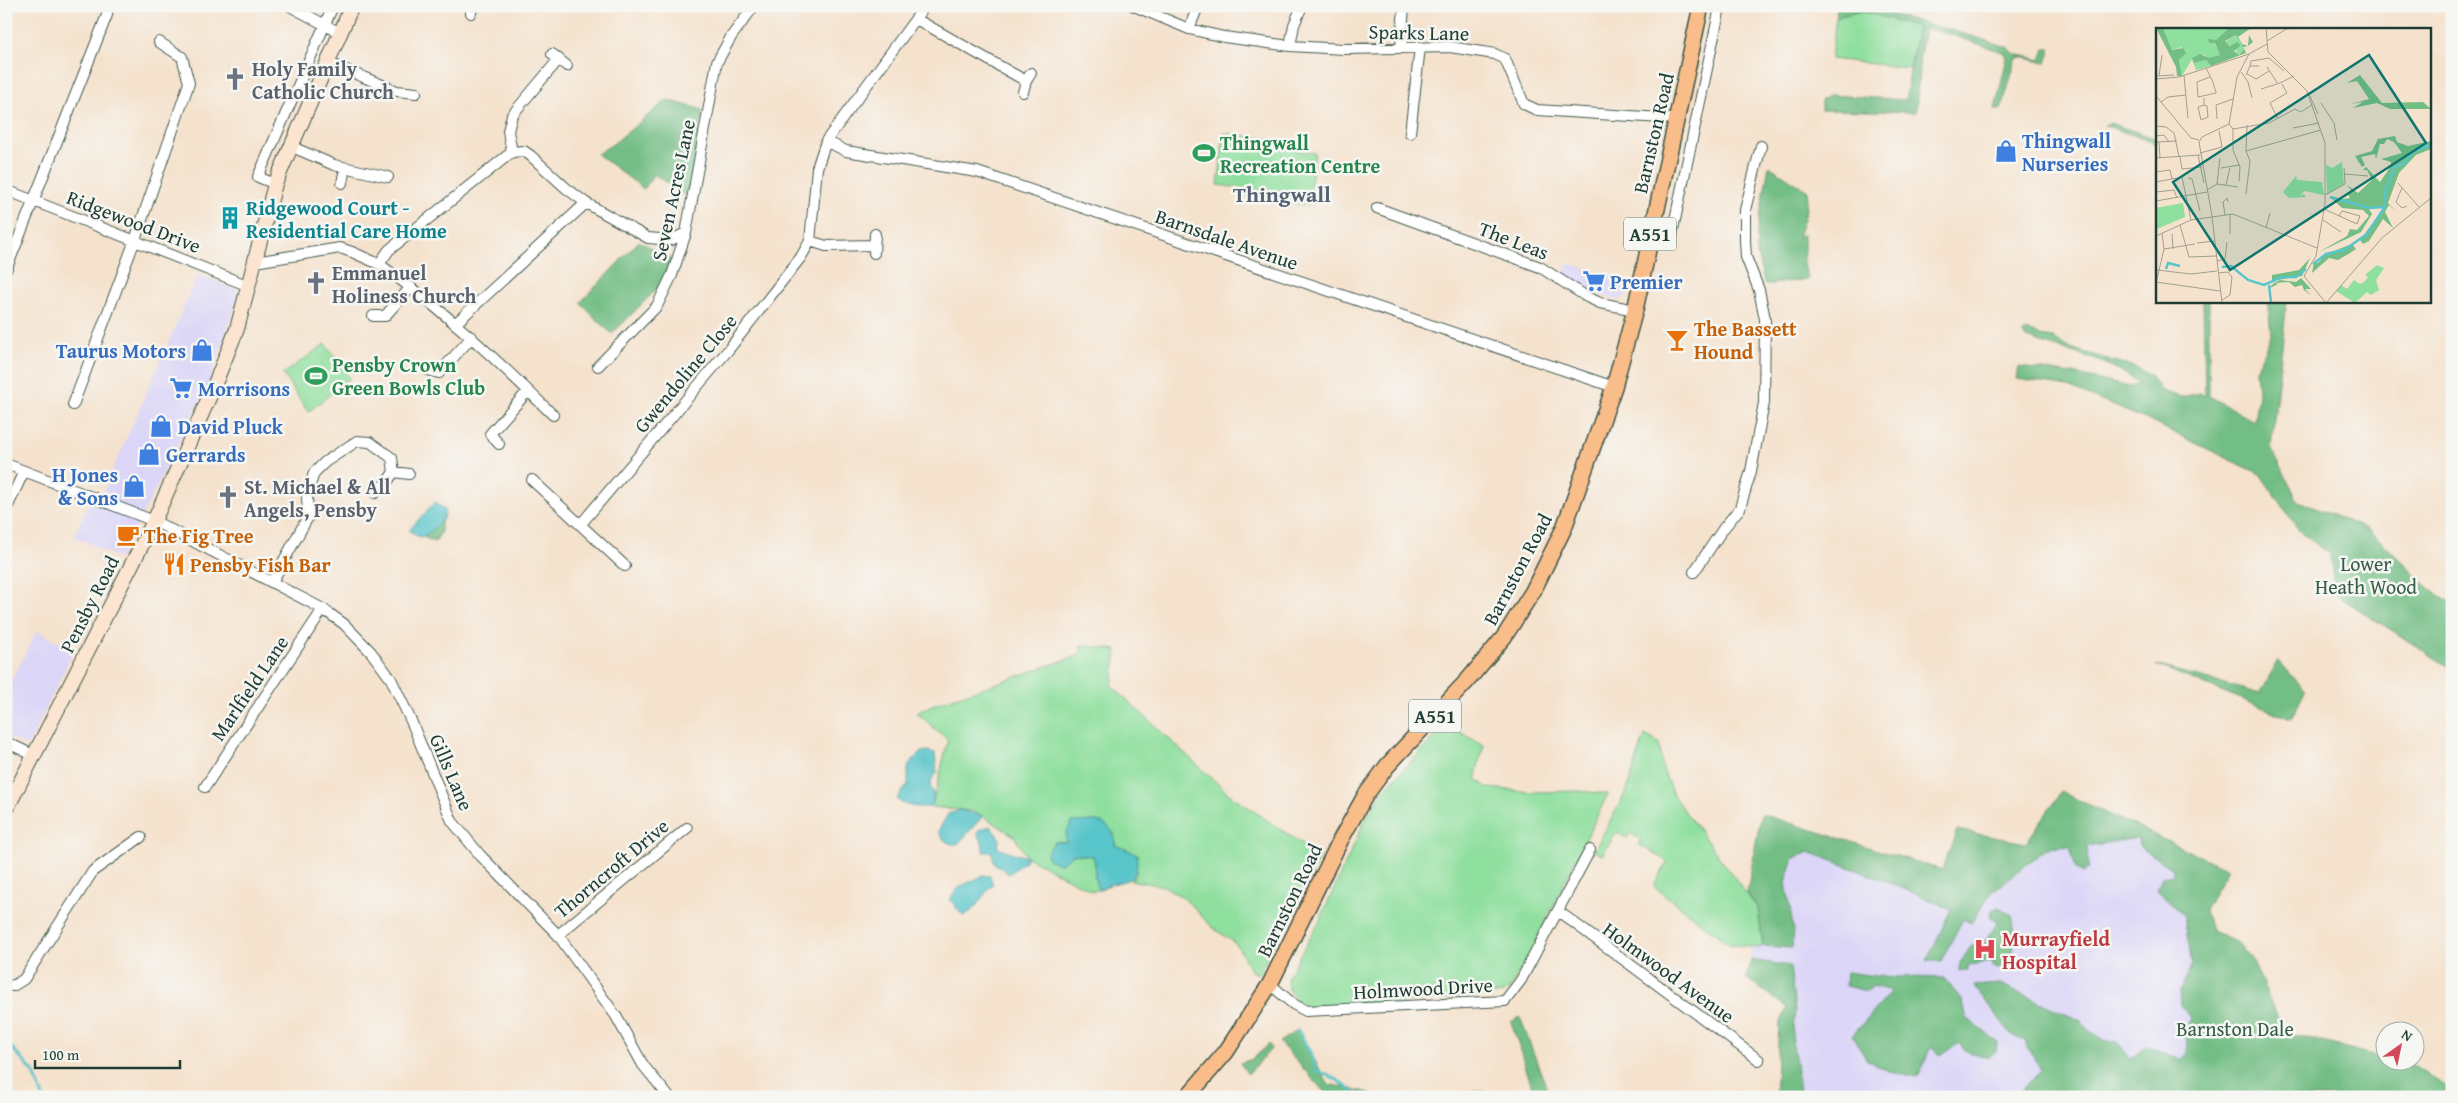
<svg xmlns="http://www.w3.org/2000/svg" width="2458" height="1103" font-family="'Gentium Book Plus',serif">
<rect width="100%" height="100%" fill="#f6f6f2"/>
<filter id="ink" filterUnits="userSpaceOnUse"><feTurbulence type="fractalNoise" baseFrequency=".02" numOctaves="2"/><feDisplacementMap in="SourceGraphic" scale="10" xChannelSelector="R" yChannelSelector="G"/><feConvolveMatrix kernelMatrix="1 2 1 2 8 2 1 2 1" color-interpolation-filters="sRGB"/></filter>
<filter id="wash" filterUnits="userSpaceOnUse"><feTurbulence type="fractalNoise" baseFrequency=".0096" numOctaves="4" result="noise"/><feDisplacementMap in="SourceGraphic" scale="20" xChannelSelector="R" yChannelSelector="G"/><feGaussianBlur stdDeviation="1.12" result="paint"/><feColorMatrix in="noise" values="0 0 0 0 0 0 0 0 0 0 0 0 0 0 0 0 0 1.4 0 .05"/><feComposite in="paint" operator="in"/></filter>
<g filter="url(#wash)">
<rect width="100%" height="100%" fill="#f5e2cd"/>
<!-- built -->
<path fill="#dbd6f7" d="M1568,263L1630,282L1628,292L1622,299L1617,300L1584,289L1564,274Z
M198,274L241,291L209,383L120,559L74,536L89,503L97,506Z
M37,631L74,650L28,746L6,736V691Z
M2062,797L2204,872L2202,939L2272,1033L2152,1097H1783L1787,1008L1746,978L1751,960L1750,893L1764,817L1943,877L2022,851Z"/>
<!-- green -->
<path fill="#8fdf9e" stroke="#578e69" d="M1861,11L1918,27L1910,68L1831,59L1836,17Z
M1224,133L1276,140L1277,147L1315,153L1308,205L1270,200V192L1218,185Z
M325,344L350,378L308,412L283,374Z
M1081,645L1117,650L1112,686L1230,795L1320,856L1259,974L1252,972L1237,945L1212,927L1186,900L1164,886L1130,880L1136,875L1137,854L1115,845L1114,833L1096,821L1072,822L1066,842L1058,841L1073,854L1093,856C1098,866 1091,877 1099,890L1092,891L1027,857L1014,836L983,816L972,811L932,807L948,740L917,713L932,705L1080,655Z
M1446,725L1484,745L1477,770V780L1488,788L1531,792L1580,791L1608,794L1534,945L1510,988L1504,994L1311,1010L1296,1000L1288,990L1287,978L1320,920L1366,818L1383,791Z
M1645,735L1659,743L1662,767L1674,797L1758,909L1763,946L1759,948L1729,944L1653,886L1668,862L1638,844L1641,840L1630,833L1627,838L1617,832L1602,855L1594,851L1627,790Z"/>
<!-- forest -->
<path fill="#73be85" stroke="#497e5c" d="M1837,6H1858L1948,29L2007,47L2015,54L2041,60L2045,49H2051L2046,63L2020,57L2016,59L2002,108L2000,110L1995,109L2007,58L2005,53L1946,33L1925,29L1920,54L1916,112L1821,110V101L1830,95L1905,100L1918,27L1861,11L1836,17Z
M667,100L703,110L687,197L654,174L644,189L597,154L613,144Z
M2110,123L2157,139V144L2104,125Z
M1769,166L1808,191L1805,216L1798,237L1804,234V265L1808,279L1765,285L1757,254V231Z
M639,241L673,260L660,286L612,334L580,303Z
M2203,301H2209V396L2254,421L2258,393L2256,370L2271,336L2268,301H2287L2271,447L2298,501L2369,530L2430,589L2452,603V669L2335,594L2330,554L2301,533L2260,474L2145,419L2068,387L2017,379L2019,367L2073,374L2130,387L2140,384C2108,358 2063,351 2026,338L2023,333L2027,330L2039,336L2053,338L2067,347L2138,368L2151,377L2160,390L2180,397L2201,393L2205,395Z
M441,522V532L435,542L423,537Z
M2278,660L2305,690L2291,719L2156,665L2260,694Z
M2061,792L2228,869L2205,910L2211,931L2238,943L2252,959L2284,1032L2385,1058L2386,1060L2415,1066L2452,1091V1097H2020L2018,1093L2041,1071L2024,1040L2011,1034L1974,986L2000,984L2081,1021L2092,1033L2103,1040L2118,1043L2131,1059L2146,1046C2159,1049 2168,1056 2181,1060L2186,1056L2188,1046L2183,1031L2191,1019L2181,1006L2180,990L2192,966L2184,915L2157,890L2162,877L2173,875V869L2139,846L2138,838L2087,846L2088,867L2084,873L2076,869L2070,846L2048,848L2037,856L1993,891L1971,923L1963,919L1941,961H1927L1951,909L1883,880L1809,852L1794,858L1786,882L1793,927L1792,948L1763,946L1758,909L1747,893L1761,814L1942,870L1957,830L2026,843Z
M1999,907L2012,915C2017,939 2018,949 2000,968L1993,967L1992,962L1968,965V971H1960V963L1972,945L1980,949L1998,922L1991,917L1992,910Z
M1751,960L1790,966L1795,1011L1792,1037L1801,1097H1775L1779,1026L1787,1008L1746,978Z
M1846,972L1876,976L1944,978L1962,1000L1967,1018L1997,1042L1996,1051L1989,1058L1966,1051L1959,1043L1940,1055L1932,1045L1918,1077L1889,1071L1867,1060L1852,1036L1891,991L1873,986L1867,991L1845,986Z
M1520,1017L1550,1097H1474V1090L1496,1094L1534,1093L1511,1022Z
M1298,1030L1328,1084L1370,1093L1376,1097H1329L1279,1042Z
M1269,1044L1271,1049L1248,1074L1240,1063L1253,1059Z"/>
<!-- water -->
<path fill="#58c5cb" stroke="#3c8180" d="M435,502L445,510C446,522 432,529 423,537L417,536L410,531L411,528Z
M927,751L935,753L937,773L932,779L930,787L934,793L932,807C921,807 904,808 897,799L908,784V769L910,763L921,752Z
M960,810L983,816L958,844C947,845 943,840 938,831L948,814Z
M1096,821C1110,826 1114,830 1115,845L1137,854C1139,889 1122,876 1099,890C1091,877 1098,866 1093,856L1073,854L1060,864L1048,859L1047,853L1054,842H1066V834L1072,822Z
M990,826L1000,839L997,848L1027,857L1025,861L1009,874L994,863L992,852H983L982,841L977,834L978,830Z
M983,875L990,876L993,884C983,894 976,911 963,916L950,900C955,885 971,883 983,875Z"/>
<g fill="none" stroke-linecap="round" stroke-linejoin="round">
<!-- stream -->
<path stroke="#58c5cb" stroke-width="3" d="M1298,1030L1311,1054L1316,1070L1336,1079L1359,1097
M6,1041L34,1073L43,1097"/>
</g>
</g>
<g filter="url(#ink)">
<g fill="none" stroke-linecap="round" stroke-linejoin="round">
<defs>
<path id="minor" d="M290,6L340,33
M1134,6L1189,29L1224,37L1290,46L1344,49L1450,47L1495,54L1505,59L1524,104L1537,110L1677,119
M471,13L472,6
M916,19L1026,81
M1189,29L1198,6
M1290,46L1294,25L1302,6
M1401,47L1404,6
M552,54L567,66
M327,62L397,91L416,93
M1023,92L1026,81L1031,73
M1410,133L1420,47
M826,141L846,151L977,172L1614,387
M290,146L334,165L388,177
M512,152L524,151L531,156L566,188L586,203L648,238L671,240L686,233
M342,183L345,168
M275,184L258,177L333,6
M6,190L249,286
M1377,208L1540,267L1587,297L1600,303L1635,310
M1672,234L1719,12L1714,6
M810,241L826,246L874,245
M874,253L875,234
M255,262L340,248L352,252L379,264L389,250L512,152L508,131L512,115L559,59
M379,264C444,310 497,360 553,415
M6,270L107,15L108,6
M373,316H385L411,287
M456,323L586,203
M598,366L657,306L672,275L686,233L717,62L731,37L754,6
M428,370L439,373L472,337
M73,405L135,240L189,83L182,57L159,42
M499,444L490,434L528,391
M6,464L154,521L323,609L344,624L371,652L391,679L412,723L452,821L480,855L558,935L616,1016L643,1065L669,1097
M394,472L409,474
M532,480L625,566
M6,510L24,471
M581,524L729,349L801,257L810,241L817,168L826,141L925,6
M1694,572L1723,529L1740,508L1751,471L1764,403L1765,319L1759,290L1746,257L1745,240V210L1761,146
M272,582L308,517L307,495L314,473L325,462L357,441L370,442L392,458L394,472L387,482L375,493
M6,742L35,756
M205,787L323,609
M1558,911L1759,1060
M558,935L687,828
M1270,984L1293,1004L1306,1011L1505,1001L1521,980L1590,850
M6,985L13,986L24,979L93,871L141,837"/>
<path id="secondary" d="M6,810L154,521L212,391L237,329L275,184L352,6"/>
<path id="primary" d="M1187,1097L1226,1052L1270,984L1341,839L1365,796L1387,766L1467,681L1504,637L1533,591L1564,528L1614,387L1635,310L1701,6"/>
</defs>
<!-- minor casing -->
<use href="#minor" stroke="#3f564b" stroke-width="12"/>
<!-- secondary casing -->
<use href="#secondary" stroke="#3f564b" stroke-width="16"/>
<!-- primary casing -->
<use href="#primary" stroke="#3f564b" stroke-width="18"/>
<!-- minor -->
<use href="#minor" stroke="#fff" stroke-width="10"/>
<!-- secondary -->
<use href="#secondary" stroke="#fce5d0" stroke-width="14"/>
<!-- primary -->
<use href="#primary" stroke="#f8bd89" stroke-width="15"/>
</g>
</g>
<!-- icons -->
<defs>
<symbol id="church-bare" viewBox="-9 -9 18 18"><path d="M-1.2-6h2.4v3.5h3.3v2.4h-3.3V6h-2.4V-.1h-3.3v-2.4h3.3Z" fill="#6b7280" stroke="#f6f6f2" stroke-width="2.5" paint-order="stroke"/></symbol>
<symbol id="shop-bare" viewBox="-9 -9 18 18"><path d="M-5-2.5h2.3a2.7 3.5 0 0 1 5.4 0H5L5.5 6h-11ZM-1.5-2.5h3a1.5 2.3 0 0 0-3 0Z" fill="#3f7fe0" stroke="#f6f6f2" stroke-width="2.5" paint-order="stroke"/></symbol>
<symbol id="stadium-bare" viewBox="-9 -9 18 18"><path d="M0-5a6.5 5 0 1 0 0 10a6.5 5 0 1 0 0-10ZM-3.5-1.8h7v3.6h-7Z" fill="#2e9e5b" stroke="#f6f6f2" stroke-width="2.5" paint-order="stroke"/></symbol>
<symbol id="building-bare" viewBox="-9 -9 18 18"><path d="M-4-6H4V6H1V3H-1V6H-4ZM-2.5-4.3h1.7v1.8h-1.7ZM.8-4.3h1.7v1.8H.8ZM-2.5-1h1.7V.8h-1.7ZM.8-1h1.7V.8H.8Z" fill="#0f9aa8" stroke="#f6f6f2" stroke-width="2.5" paint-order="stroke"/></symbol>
<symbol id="supermarket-bare" viewBox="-9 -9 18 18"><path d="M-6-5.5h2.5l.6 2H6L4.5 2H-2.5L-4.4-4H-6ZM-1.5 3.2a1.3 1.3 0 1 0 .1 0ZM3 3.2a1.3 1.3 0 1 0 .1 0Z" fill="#3f7fe0" stroke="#f6f6f2" stroke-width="2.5" paint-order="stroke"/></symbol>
<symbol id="bar-bare" viewBox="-9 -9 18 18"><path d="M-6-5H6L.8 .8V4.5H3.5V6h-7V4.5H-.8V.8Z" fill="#e8710a" stroke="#f6f6f2" stroke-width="2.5" paint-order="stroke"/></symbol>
<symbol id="cafe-bare" viewBox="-9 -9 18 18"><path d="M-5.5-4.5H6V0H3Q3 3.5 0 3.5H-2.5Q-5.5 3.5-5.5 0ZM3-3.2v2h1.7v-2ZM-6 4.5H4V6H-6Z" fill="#e8710a" stroke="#f6f6f2" stroke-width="2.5" paint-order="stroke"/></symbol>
<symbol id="restaurant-bare" viewBox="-9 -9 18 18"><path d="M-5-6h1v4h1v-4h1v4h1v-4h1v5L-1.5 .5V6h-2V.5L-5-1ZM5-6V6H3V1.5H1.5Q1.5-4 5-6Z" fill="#e8710a" stroke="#f6f6f2" stroke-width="2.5" paint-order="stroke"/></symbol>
<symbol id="hospital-bare" viewBox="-9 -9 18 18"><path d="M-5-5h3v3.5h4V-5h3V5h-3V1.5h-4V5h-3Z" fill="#e0444e" stroke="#f6f6f2" stroke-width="2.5" paint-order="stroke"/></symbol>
</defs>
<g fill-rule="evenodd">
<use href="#church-bare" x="219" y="63" width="32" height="32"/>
<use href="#shop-bare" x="1990" y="135" width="32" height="32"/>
<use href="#stadium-bare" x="1188" y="137" width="32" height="32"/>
<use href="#building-bare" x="214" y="202" width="32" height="32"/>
<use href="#supermarket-bare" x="1578" y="265" width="32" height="32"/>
<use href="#church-bare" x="300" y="267" width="32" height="32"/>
<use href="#bar-bare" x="1661" y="324" width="32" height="32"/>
<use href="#shop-bare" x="186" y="334" width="32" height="32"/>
<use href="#stadium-bare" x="300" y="360" width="32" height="32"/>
<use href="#supermarket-bare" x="165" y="372" width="32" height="32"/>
<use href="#shop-bare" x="145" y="410" width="32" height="32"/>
<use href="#shop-bare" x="133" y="438" width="32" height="32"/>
<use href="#shop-bare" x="118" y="470" width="32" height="32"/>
<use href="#church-bare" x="212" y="481" width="32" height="32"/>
<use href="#cafe-bare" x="112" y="519" width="32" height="32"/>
<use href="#restaurant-bare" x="158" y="548" width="32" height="32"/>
<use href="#hospital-bare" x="1969" y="933" width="32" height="32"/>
</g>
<g text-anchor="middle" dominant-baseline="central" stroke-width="5" stroke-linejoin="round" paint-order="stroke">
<!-- shield labels -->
<g fill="#f6f6f2" stroke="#60746d" stroke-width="1">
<rect x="1624" y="217.5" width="52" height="33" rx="4"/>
<rect x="1409" y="699.5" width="52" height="33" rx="4"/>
</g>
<g font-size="19" font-weight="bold" fill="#1f3d34">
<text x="1650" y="234">A551</text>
<text x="1435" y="716">A551</text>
</g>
<!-- street labels -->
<g font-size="20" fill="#1f3d34" stroke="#f6f6f2">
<text transform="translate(1419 32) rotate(1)">Sparks Lane</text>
<text transform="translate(1653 133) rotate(-77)">Barnston Road</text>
<text transform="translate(673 190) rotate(-78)">Seven Acres Lane</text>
<text transform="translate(134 221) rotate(21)">Ridgewood Drive</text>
<text transform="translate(1227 239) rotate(19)">Barnsdale Avenue</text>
<text transform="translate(1514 240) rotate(21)">The Leas</text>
<text transform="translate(685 373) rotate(-50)">Gwendoline Close</text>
<text transform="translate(1517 569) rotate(-62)">Barnston Road</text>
<text transform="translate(89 604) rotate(-63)">Pensby Road</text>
<text transform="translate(249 688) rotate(-56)">Marlfield Lane</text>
<text transform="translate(452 772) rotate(67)">Gills Lane</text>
<text transform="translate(611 868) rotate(-40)">Thorncroft Drive</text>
<text transform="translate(1289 900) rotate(-64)">Barnston Road</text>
<text transform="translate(1669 972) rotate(36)">Holmwood Avenue</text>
<text transform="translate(1423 988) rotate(-3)">Holmwood Drive</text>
</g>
<!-- worship labels -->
<g font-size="20" font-weight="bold" fill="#5b616d" stroke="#f6f6f2" text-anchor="start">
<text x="252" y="68">Holy Family<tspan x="252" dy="23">Catholic Church</tspan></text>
<text x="332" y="272">Emmanuel<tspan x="332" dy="23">Holiness Church</tspan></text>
<text x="244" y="486">St. Michael &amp; All<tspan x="244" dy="23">Angels, Pensby</tspan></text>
</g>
<!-- shop labels -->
<g font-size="20" font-weight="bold" fill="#366cbe" stroke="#f6f6f2" text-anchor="start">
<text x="2022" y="140">Thingwall<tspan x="2022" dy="23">Nurseries</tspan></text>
<text x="1610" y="281">Premier</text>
<text x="186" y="350" text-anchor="end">Taurus Motors</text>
<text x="198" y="388">Morrisons</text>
<text x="178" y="426">David Pluck</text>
<text x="166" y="454">Gerrards</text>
<text x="118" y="474" text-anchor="end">H Jones<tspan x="118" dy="23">&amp; Sons</tspan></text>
</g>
<!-- leisure labels -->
<g font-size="20" font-weight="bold" fill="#27864d" stroke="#f6f6f2" text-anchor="start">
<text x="1220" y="142">Thingwall<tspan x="1220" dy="23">Recreation Centre</tspan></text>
<text x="332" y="364">Pensby Crown<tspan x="332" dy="23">Green Bowls Club</tspan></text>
</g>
<!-- culture labels -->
<g font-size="20" font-weight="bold" fill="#0d838f" stroke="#f6f6f2" text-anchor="start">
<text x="246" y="207">Ridgewood Court -<tspan x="246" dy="23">Residential Care Home</tspan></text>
</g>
<!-- food labels -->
<g font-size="20" font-weight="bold" fill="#c56008" stroke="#f6f6f2" text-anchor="start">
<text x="1694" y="328">The Bassett<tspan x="1694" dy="23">Hound</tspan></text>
<text x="144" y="535">The Fig Tree</text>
<text x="190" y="564">Pensby Fish Bar</text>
</g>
<!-- park labels -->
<g font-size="20" fill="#355d49" stroke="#f6f6f2">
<text x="2366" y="563">Lower<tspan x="2366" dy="23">Heath Wood</tspan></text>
<text x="2235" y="1028">Barnston Dale</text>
</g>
<!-- health labels -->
<g font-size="20" font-weight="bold" fill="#be3a42" stroke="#f6f6f2" text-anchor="start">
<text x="2002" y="938">Murrayfield<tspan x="2002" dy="23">Hospital</tspan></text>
</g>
<!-- quarter labels -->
<g font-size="22" font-weight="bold" fill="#576272" stroke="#f6f6f2">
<text x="1282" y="194">Thingwall</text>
</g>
</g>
<!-- overview -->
<g transform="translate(2156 28)">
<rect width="275" height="275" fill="#f5e2cd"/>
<path d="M7,0H73L58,14L64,27L53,31L47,26L39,35L50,32L55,38L40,42L36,31L26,48L23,32L27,28L26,19L16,22ZM80,7L90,23L88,21L82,27L79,20L69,14ZM186,134L188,156L171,167L170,137L176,140ZM140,148L141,152L166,154L168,167L148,163L144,168L148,166L150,169L133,170L127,164ZM27,175L29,189L1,201L0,207V180ZM221,237L228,240L220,252L223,262L215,267L211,264L199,275L180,263L185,257L191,261L198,252L204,256L208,254L212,249L209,247Z" fill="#8fdf9e"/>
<path d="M0,0H7L16,22L27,20L30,25L23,32L26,48H21L20,39ZM73,0H95L82,9L86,16L92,18L93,7L97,14L92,18L87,19L80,7L69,13L74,18L82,14L84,18L78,23L83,27L88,21L90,25L55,38L50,32L38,35L36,30L44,26L53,30L64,27L59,15H53L52,11L60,12ZM204,47L226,75L267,74L275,81H234L221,75L197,80L207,74L195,76L213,71L201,53L191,55ZM239,108L241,114L252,118L275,113V121L260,127L243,145L232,175L240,183L233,177L229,184L237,200L227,191L213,213L207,216L204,212L228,180L212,179L216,186L205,204L163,224L191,208L194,201L201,202L213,188L207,182L186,180L174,169L179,172L194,170L191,165L195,162L191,157L202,165L216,152L211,142H207L210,139L224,154L235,138V134L225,131L246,125L238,114L231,111L228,116H224L220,131L219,126L205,129L209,137L206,139L199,128L216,123L222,111ZM196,216L200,221L194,225L182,232L173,230L156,245L158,234L162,235L170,226ZM154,230L146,248L116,253V247L143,242ZM145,250L155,261H149L156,268L148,262L146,257L139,259L133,254L119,255L122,256L112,261L118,255L124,252L140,254Z" fill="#73be85"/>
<path fill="none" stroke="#58c5cb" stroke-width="2.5" d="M174,169L214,180L227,179M157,236L170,226L188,222L211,206L228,180L230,160L239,139L247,136L258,123L275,117M66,239L75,238L92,252L108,257L126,249H140L150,241M10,241L12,235L24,238M113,257L115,274"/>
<path fill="none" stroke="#9fa090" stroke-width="1" d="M110,0L112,24L151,63L169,115V176L160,228L148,248L170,275M111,13L132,0M94,38L95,33L113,30L128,43M111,39L122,56L138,48M50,40L56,52L60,64V65L42,69L41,54L54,49M85,44L92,54L96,70M91,46L100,51L113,43M90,47L94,38H103M0,48L18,47M3,48L6,27M28,48L32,90M0,51L23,49L93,26M105,61L121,56M153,66L162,86M0,68L35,110L43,112M48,70V77L42,79L45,92L52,89L51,78L48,77M5,74L12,69L30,67M165,75L178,95L181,112M61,91L60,77L77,71M122,91L114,75L131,65L126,56M73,96L77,101L113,95L139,81L145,84L156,77M0,98L10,99L18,105L23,129M137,100L163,95M77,101V122L84,139L83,153M0,108L8,107L13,114M0,114L21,113M3,114L4,130M90,123L165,102M44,125L66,119L63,103M42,127L48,155M24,129L26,141L46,139M0,130L44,127M65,140L84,137M0,144L14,142L16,151M188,146L212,148M32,150L36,151L44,183M0,154L26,149L35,192M242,155L263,179M61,156L82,159M70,157L74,140M246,160L240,174L246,180L251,178M51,162L61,156L64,130M0,164L18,162L21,170M90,166L94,133L90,123L91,97M169,167L189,156L188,140M0,173L51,164M168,181L201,196L204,188L186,183L183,188M69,187L67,174L71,170L72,174M167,192L185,204M24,197L33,229L60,228M110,200L114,185M16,206L17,221M74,206V186M0,208L35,192L77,186L161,220M41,215L59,213M8,221L39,216M61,233L69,231L71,214M1,242L35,246L61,243M62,245L72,244L76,249L74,267L66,272M0,254L64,263M0,255L8,221L6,205M66,275L56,188L43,114L46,109L73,96L81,49L93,26L111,16M170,275L226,210L275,170"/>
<path fill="#0f766e" fill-opacity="0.15" stroke="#0f766e" stroke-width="2.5" d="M213,27L270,115L74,242L17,154Z"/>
<rect width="275" height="275" fill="none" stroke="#1f3d34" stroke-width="2.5"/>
</g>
<!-- margin -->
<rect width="2458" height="1103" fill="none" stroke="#f6f6f2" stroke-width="25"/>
<!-- north arrow -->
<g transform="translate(2400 1046) rotate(33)"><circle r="24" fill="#f6f6f2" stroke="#a0aca6"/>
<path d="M0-4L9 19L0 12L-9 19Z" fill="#d1495b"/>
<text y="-8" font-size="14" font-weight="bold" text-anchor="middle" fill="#1f3d34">N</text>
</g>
<!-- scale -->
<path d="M35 1060v8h145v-8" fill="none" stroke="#1f3d34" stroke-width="2.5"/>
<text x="42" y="1060" font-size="15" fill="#1f3d34" stroke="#f6f6f2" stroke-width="4" paint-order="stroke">100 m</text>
</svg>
